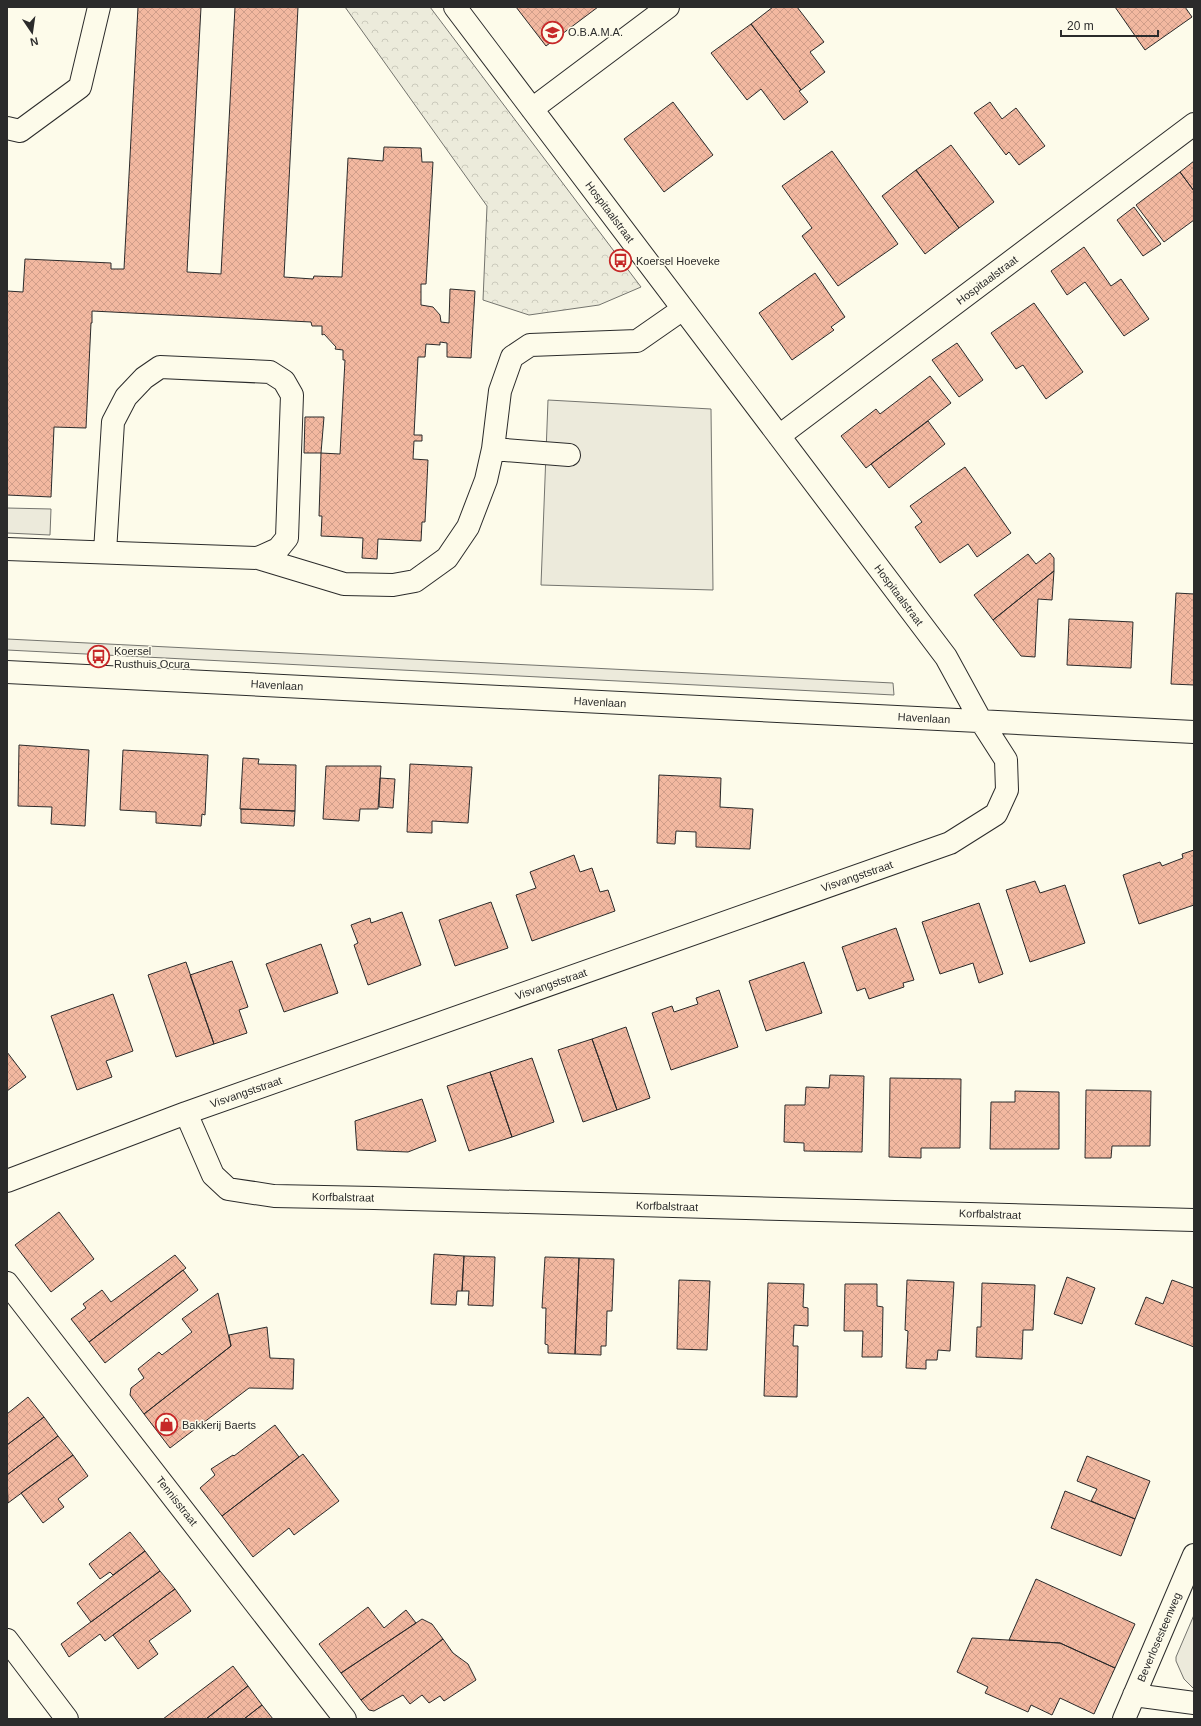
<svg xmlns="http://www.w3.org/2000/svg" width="1201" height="1726" font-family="Arial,sans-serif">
<defs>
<pattern id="forest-crowns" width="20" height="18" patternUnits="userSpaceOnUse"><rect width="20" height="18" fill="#ecebdb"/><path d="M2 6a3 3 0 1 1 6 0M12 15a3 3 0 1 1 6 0" fill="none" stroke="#cbcabc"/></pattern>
<pattern id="building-cross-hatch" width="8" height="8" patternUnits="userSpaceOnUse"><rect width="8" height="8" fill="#f2b8a0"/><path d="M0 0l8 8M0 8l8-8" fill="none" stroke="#d09e8a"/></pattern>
</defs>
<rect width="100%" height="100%" fill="#fdfbea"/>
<!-- forest -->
<path fill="url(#forest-crowns)" stroke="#74746e" d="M345,7H430L641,287L599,305L529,315L483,300L487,206Z"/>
<!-- parking -->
<path fill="#eceadb" stroke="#74746e" d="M548,400L711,409L713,590L541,585Z
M7,508L51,509L50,535L7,533Z
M7,639L893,683L894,695L7,650Z
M1194,1615V1689L1184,1679L1176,1661V1657Z"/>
<!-- building -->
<path fill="url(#building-cross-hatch)" stroke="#2b2b2b" d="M138,7H201L187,272L221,274L235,7H298L284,277L313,279L314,276L342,277L348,158L383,161L384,147L421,148L422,162H433L426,284H421V305L433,307L440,315L441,322L449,323L450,289L475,291L471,358L447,357V343L440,342V345L426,344L425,357H418L414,435H422V441H414L413,459L428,460L425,522H422L421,541L378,539L377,559L362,558L363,538L321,536L322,516H319L321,453L340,454L345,360H343V350L335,349L336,347L324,334L322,335V326H312L311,322L92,311V323H91L86,428L54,427L51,497L7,495V291L23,292L25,259L111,263V269H124Z
M516,7H598L546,46Z
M773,7H797L824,42L810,52L825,72L801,90L751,24Z
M1115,7H1185L1192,17L1145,50Z
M751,24L801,90L799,91L808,102L784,120L761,89L747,100L711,53Z
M673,102L713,155L664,192L624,139Z
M990,102L1002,119L1016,108L1045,146L1019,165L1009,152L1006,155L974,113Z
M951,145L994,202L959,228L916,170Z
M832,151L898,244L838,286L802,236L812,228L782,186Z
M1194,161V191L1180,172Z
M916,170L959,228L925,254L882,196Z
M1180,172L1194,191V220L1164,242L1136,205Z
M1134,207L1161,244L1143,256L1117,220Z
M1084,247L1111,286L1121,279L1149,319L1124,336L1085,282L1067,295L1051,271Z
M815,273L845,317L831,327L834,330L792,360L759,313Z
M1034,303L1083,372L1046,399L1023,365L1016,369L991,333Z
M957,343L983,380L959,397L932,360Z
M930,376L951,403L866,468L841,436L876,409L880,414Z
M305,417H324L321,453H304Z
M928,421L945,444L889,488L871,464Z
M965,467L1011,533L977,557L968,544L940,563L915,527L922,522L910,506Z
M1050,553L1054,558V571L993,620L974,595L1028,554L1036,564Z
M1054,571L1052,600L1038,599L1035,657L1021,656L993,620Z
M1176,593L1194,594V685L1171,684Z
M1069,619L1133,622L1131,668L1067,665Z
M19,745L89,750L85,826L51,824L52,807L18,806Z
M123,750L208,755L205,815L202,814L201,826L156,823V812L120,810Z
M243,758L259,759L258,764L296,765L295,811L240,809Z
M410,764L472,767L468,823L432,821V833L407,832Z
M326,766H381L378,809H360L359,821L323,819Z
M659,775L721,778L720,807L753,809L750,849L696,847V832L676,831L675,844L657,843Z
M380,778L395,779L393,808L379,807Z
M241,809L295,811L294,826L241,823Z
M1194,850V905L1139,924L1123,875L1160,862L1162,866L1183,858L1182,854Z
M574,855L580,872L592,868L600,892L608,890L615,911L532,941L516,895L536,888L530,872Z
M1035,881L1040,893L1065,885L1085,943L1030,962L1006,890Z
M491,902L508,948L455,966L439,920Z
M979,903L1003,974L979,983L973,963L940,974L922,922Z
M402,912L421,965L368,985L354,945L358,943L351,925L370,918L371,923Z
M896,928L914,980L903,983L904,987L869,999L865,988L857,991L842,947Z
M321,944L338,993L284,1012L266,964Z
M232,961L248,1007L239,1010L247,1033L214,1044L190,975Z
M186,962L214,1044L176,1057L148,975Z
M804,962L822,1013L766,1031L749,981Z
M719,990L738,1047L671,1070L652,1013L672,1006L674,1012L698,1004L696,998Z
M113,994L133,1051L106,1061L112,1077L77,1090L51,1016Z
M626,1027L650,1098L617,1110L592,1039Z
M592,1039L617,1110L583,1122L558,1050Z
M7,1052L26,1077L7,1091Z
M532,1058L554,1122L512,1137L490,1072Z
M490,1072L512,1137L469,1151L447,1086Z
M830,1075L864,1076L862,1152L804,1151V1143L784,1142L785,1105H805L806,1087L829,1088Z
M890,1078L961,1079L960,1148H921V1158L889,1157Z
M1086,1090L1151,1091L1150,1146H1112L1111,1158H1085Z
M1015,1091L1059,1092V1149H990L991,1102H1015Z
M422,1099L436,1141L408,1152L357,1150L355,1121Z
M59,1212L94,1259L51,1292L15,1245Z
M434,1254L464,1256L462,1291H457L456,1305L431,1304Z
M175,1255L186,1268L89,1342L71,1319L86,1308L83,1304L102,1290L111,1302Z
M464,1256L495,1257L493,1306L468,1305L469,1291H462Z
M545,1257L579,1258L575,1354L548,1353V1345L545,1344L546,1308H542Z
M579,1258L614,1259L612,1311H607L606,1346H601V1355L575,1354Z
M183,1270L198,1290L105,1363L89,1342Z
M1067,1277L1095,1288L1082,1324L1054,1314Z
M679,1280L710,1281L707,1350L677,1349Z
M907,1280L954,1282L950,1351L938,1350L937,1360H926V1369L906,1368L908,1331L905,1330Z
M1172,1280L1194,1288V1347L1135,1324L1146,1297L1163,1304Z
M768,1283L804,1284L803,1307L808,1308V1326L794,1325L793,1346H798L797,1397L764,1396Z
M982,1283L1035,1285L1033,1330H1023L1022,1359L976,1357L977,1327H981Z
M845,1284H877V1306L883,1307L882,1357H862L863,1331H844Z
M218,1293L231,1346L144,1414L130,1395L131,1388L144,1378L138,1369L159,1352L162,1355L192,1332L182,1319Z
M267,1327L270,1358L294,1359L293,1389L249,1388L170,1448L144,1414L231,1346L229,1335Z
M28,1397L44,1417L7,1445V1414Z
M44,1417L58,1436L7,1475V1445Z
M275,1425L299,1457L222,1516L200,1488L215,1475L211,1469L233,1455L234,1456Z
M58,1436L73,1455L8,1503L7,1475Z
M303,1454L339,1501L294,1535L289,1528L253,1557L222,1516Z
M73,1455L88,1476L58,1499L64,1507L43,1523L21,1493Z
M1087,1456L1150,1481L1135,1519L1091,1501L1097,1489L1077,1481Z
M1065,1491L1135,1519L1121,1556L1051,1528Z
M130,1532L145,1551L113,1575L110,1572L100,1579L89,1564Z
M145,1551L160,1571L91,1622L77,1603Z
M160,1571L175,1589L105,1641L100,1634L69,1657L61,1644Z
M1036,1579L1135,1624L1115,1668L1060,1643L1009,1640Z
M175,1589L191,1611L149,1641L158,1654L138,1669L113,1635Z
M368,1607L384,1628L406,1610L416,1623L341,1673L319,1644Z
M422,1619L432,1624L443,1639L361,1700L341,1673Z
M972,1638L1060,1643L1115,1668L1094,1714L1060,1698L1052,1715L1031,1705L1028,1712L985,1693L988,1687L957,1672Z
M443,1639L453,1653L468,1664L476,1680L444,1701L440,1696L429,1703L422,1695L410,1704L403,1695L374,1711L369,1710L361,1700Z
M233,1666L248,1686L206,1719H163Z
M248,1686L262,1705L244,1719H206Z
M262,1705L273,1719H244Z"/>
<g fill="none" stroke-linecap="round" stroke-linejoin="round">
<defs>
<path id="minor" d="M532,109L668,7
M7,128L20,131L80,87L99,7
M779,436L1194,124
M493,449L500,391L512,357L530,345L637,341L683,309
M7,549L258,558L278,549L287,538L292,395L284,381L270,372L160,367L144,378L126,397L113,422L105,552
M258,558L344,584L393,585L415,581L447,558L468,527L486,480L493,449L569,455
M7,672L1194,732
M186,1113L213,1175L228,1189L274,1196L374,1198L1194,1220
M7,1181L186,1113L950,843L996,814L1007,790L1006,760L981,721L946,657L455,7
M7,1283L345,1719
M7,1640L67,1719
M1134,1695L1194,1703
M1124,1719L1194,1555"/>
</defs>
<!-- minor casing -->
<use href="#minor" stroke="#2b2b2b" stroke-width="24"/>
<!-- minor -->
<use href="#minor" stroke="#fdfbea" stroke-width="22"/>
</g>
<!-- icons -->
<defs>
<symbol id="school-ring" viewBox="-11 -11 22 22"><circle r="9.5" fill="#fdfbea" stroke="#c62828" stroke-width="1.5"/><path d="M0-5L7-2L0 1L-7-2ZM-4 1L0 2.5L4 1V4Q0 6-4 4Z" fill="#c62828"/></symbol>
<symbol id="bus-ring" viewBox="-11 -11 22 22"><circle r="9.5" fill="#fdfbea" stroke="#c62828" stroke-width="1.5"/><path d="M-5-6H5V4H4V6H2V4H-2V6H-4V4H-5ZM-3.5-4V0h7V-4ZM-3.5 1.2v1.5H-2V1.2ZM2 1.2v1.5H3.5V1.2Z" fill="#c62828"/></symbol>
<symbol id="shop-ring" viewBox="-11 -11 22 22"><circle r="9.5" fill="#fdfbea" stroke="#c62828" stroke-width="1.5"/><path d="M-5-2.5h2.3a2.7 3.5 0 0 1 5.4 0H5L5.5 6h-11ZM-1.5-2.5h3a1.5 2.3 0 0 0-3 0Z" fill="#c62828"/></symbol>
</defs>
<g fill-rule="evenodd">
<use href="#school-ring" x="540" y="20" width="25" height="25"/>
<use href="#bus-ring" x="608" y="248" width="25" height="25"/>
<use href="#bus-ring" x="86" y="644" width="25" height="25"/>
<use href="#shop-ring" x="154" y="1412" width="25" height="25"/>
</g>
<g text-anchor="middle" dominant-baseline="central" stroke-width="3" stroke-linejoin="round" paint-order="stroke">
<!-- poi labels -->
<g font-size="11" fill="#2b2b2b" stroke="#fdfbea" text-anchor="start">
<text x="568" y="32">O.B.A.M.A.</text>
<text x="636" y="261">Koersel Hoeveke</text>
<text x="114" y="651">Koersel<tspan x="114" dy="13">Rusthuis Ocura</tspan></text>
<text x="182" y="1425">Bakkerij Baerts</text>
</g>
<!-- street labels -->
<g font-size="11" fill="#2b2b2b" stroke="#fdfbea">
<text transform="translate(610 212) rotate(53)">Hospitaalstraat</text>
<text transform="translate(987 280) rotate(-37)">Hospitaalstraat</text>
<text transform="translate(899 595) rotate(53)">Hospitaalstraat</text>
<text transform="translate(277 685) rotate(3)">Havenlaan</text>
<text transform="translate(600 702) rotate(3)">Havenlaan</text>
<text transform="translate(924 718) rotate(3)">Havenlaan</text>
<text transform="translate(857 876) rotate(-19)">Visvangststraat</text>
<text transform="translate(551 984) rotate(-19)">Visvangststraat</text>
<text transform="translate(246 1092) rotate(-19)">Visvangststraat</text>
<text transform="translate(343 1197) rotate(1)">Korfbalstraat</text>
<text transform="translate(667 1206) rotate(2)">Korfbalstraat</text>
<text transform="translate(990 1214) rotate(2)">Korfbalstraat</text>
<text transform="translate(177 1501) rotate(52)">Tennisstraat</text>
<text transform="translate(1159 1637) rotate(-67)">Beverlosesteenweg</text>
</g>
</g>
<!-- border -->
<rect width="1201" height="1726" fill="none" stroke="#2b2b2b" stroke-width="16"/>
<!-- north arrow -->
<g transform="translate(32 32) rotate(167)" stroke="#fdfbea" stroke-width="3" paint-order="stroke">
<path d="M0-3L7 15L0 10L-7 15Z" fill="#2b2b2b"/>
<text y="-6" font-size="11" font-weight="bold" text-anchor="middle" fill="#2b2b2b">N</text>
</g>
<!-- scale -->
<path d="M1061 30v6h97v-6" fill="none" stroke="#2b2b2b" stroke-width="2"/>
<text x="1067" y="30" font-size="12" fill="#2b2b2b" stroke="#fdfbea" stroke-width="3" paint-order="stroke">20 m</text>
</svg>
